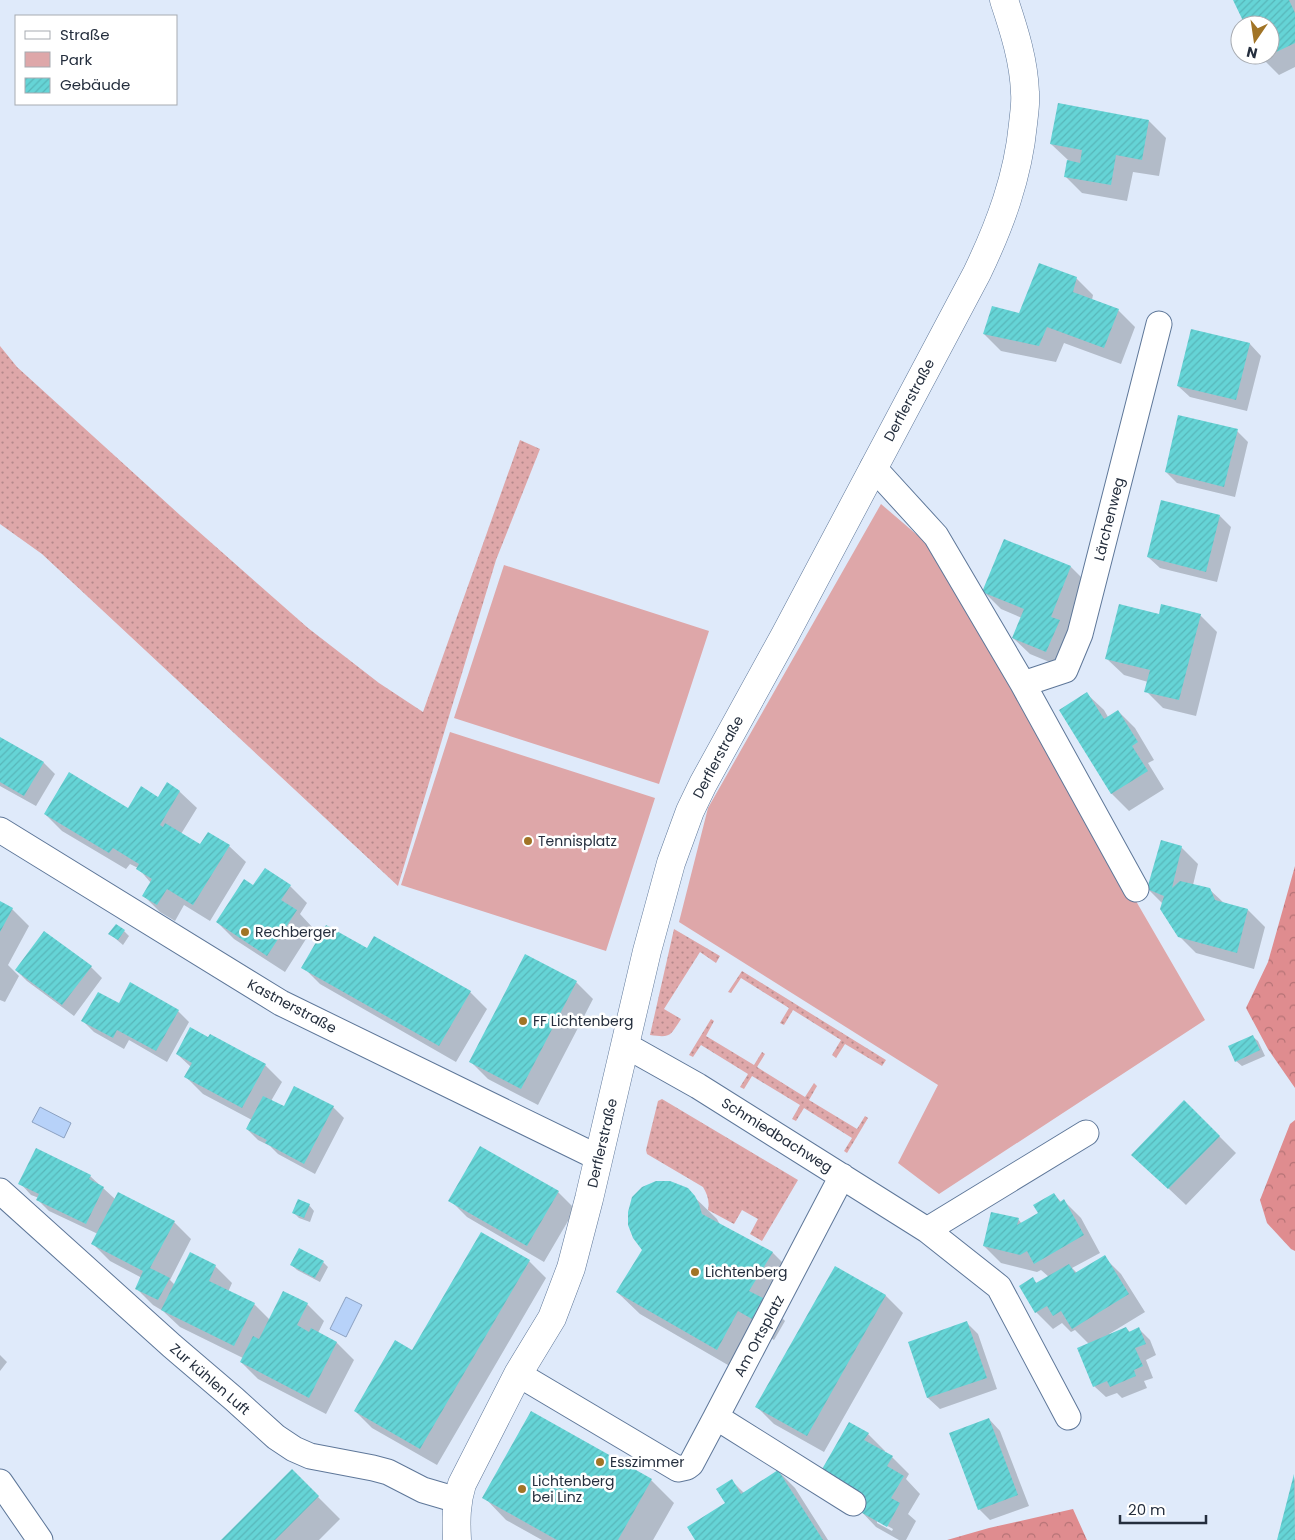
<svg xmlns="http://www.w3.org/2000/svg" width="1295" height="1540" font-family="Poppins,sans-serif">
<defs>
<pattern id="grass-dots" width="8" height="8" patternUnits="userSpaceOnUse" patternTransform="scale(1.25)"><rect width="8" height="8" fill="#dea7a9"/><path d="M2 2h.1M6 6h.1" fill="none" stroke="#b4888b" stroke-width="1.8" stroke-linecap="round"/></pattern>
<pattern id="forest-crowns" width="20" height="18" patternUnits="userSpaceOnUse" patternTransform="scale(1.25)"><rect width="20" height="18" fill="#df8c8f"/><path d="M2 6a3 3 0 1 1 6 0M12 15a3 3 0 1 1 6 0" fill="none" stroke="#b57376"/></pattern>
<pattern id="building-hatch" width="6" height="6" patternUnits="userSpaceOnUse" patternTransform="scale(1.25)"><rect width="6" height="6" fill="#65d4d6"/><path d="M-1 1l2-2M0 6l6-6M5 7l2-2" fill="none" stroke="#58b6b9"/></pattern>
</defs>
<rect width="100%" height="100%" fill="#dfeafa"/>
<!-- grass -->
<path fill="url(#grass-dots)" d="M0,346L17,367L181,516L308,628L379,683L423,712L520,440L540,449L496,560L398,886L42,554L0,524Z
M674,929L720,956L716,963L700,952L664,1009L681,1019C670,1036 671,1038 650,1035Z
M742,971L886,1060L882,1066L845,1044L836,1058L832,1055L841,1040L793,1010L784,1025L780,1023L789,1008L741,978L731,993L728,992Z
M711,1019L714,1021L706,1036L754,1065L762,1052L765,1054L757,1067L805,1097L814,1083L817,1086L809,1100L857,1129L865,1116L868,1118L847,1153L844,1151L852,1138L804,1108L796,1121L792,1119L800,1105L752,1076L744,1089L740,1087L748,1074L701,1045L693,1057L689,1055Z
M662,1099L798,1180L762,1241L750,1234L758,1219L742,1210L734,1224L708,1210C710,1201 707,1194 703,1187L647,1154L646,1150L658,1101Z"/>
<!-- forest -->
<path fill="url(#forest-crowns)" d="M1295,866V1088L1268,1049L1246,1008L1268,962Z
M1295,1120V1251L1291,1249L1267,1223L1260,1200L1290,1124Z
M1073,1509L1087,1540H947L989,1528Z"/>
<!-- park -->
<path fill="#dea7a9" d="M881,504L930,546L1205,1020L939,1194L898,1163L938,1085L679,922L708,808Z
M504,565L709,631L659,784L454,718Z
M450,732L655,798L606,951L401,885Z"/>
<!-- water -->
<path fill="#b7d2f9" stroke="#8ba1c1" d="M40,1107L71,1123L64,1138L32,1122Z
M346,1297L362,1305L346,1337L330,1329Z"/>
<!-- shadow -->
<path fill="#0003" fill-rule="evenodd" d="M1235,0H1295V67L1279,75L1262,58L1261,55H1270V25H1247Z
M1149,121L1166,138L1159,176L1133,172L1127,201L1082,193L1065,176L1068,160L1051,144Z
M1076,278L1093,295L1092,300L1118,310L1135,327L1121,364L1064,343L1056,362L1001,351L984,334L1020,314Z
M1192,330L1250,344L1261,356L1247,411L1190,397L1178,386Z
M1237,431L1248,442L1235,497L1177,483L1166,472Z
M1220,516L1231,527L1217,582L1160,568L1148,557Z
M1005,541L1071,567L1088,584L1064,668L1030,654L1013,638L1022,618L1001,609L984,592Z
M1160,615H1200L1217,632L1196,716L1163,708L1146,691L1148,682L1124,675L1107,659Z
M1087,694L1104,710L1108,717L1118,711L1135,728L1154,760L1148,763L1164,789L1129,811L1112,794L1060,710Z
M0,738L44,763L55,774L36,806L0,786Z
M167,784L180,792L197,808L181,834L201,846H229L246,862L210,921L184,905L175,921L160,912L143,895L151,883L138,868L130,864L126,869L62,831L45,814L129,809L159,799Z
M1181,847L1198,864L1193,885L1209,889L1225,904L1248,910L1265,927L1254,969L1196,953L1179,936L1163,904L1148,889Z
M265,870L290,886L307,903L300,914L313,928L285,972L234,939L217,922L254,886Z
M0,903L12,909L29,926L8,965L19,976L5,1002L0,1000Z
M124,931L129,936L123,945L110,934Z
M367,950L470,992L487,1009L456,1062L320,984L303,967Z
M91,967L102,978L74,1016L27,981L16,970Z
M576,982L593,999L538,1105L488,1079L471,1062Z
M119,1005L178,1011L189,1022L167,1062L129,1040L124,1049L94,1032L83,1021Z
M1252,1036L1258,1041L1265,1056L1242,1066L1236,1061Z
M177,1054L265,1065L282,1082L271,1101L284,1108L333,1107L344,1118L315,1174L278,1154L270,1146L258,1140L247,1129L252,1120L203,1094L186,1077L191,1067Z
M1219,1136L1236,1153L1186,1205L1150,1171Z
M90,1176L115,1199L174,1222L191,1239L170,1280L175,1285L215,1266L232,1283L228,1292L254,1304L270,1320L307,1304L324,1321L318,1333L337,1343L354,1360L326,1414L258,1379L241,1362L243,1358L180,1327L163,1311L153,1305L136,1288L142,1278L110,1261L93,1244L98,1234L49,1211L38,1200L39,1198L31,1195L20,1183Z
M687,1190L717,1219L720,1225L773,1253L795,1275L774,1310L785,1321L774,1340L760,1332L740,1372L640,1314L617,1292Z
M558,1192L575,1209L544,1262L467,1217L450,1200Z
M1054,1194L1061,1202L1064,1201L1081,1218L1100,1253L1072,1268L1077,1273L1104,1257L1121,1274L1145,1312L1109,1334V1335L1126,1328L1130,1332L1139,1329L1150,1340L1156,1355L1146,1360L1153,1378L1144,1381L1147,1388L1122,1398L1117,1393L1106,1397L1094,1386L1089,1344L1075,1330L1071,1332L1062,1323L1053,1329L1036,1312L1032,1279L1038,1284L1049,1277L1041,1270L1037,1272L1001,1263L984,1246L1018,1219L1022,1224L1040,1214Z
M309,1205L314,1211L310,1222L299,1218L294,1213Z
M529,1261L546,1278L437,1465L372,1428L355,1411L413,1352Z
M323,1262L328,1267L320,1282L297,1270L292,1265Z
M835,1268L886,1296L903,1313L824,1452L774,1424L757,1407Z
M967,1323L978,1334L997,1389L940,1409L928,1398L909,1343Z
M0,1355L7,1362L0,1371Z
M531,1412L651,1480L674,1503L653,1540H542L506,1520L484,1497Z
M989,1419L1000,1431L1029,1506L990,1520L979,1509Z
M868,1434L885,1451L884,1453L892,1457L909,1474L906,1479L920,1494L908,1514L916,1521L906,1540H899L876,1527L823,1471ZM877,1520L893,1529L892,1531L877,1523Z
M292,1471L340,1519L319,1540H222Z
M778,1471L795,1488L828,1540H697L726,1503L732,1481L744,1493Z
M1295,1477V1540H1278Z"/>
<!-- building -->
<path fill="url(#building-hatch)" d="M1233,0H1289L1295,13V43L1270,55V25H1245Z
M1058,103L1149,120L1142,160L1116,155L1111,185L1064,177L1067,160L1080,163L1082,150L1050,144Z
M1039,263L1077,277L1073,292L1119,309L1104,348L1047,327L1039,346L983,334L992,306L1019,313Z
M1191,329L1250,343L1236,400L1177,386Z
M1178,415L1238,429L1224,487L1165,472Z
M1161,500L1220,515L1206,572L1147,557Z
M1004,539L1071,566L1051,617L1060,620L1046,652L1012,638L1024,609L982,592Z
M1119,604L1159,614L1161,604L1201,614L1179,700L1144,692L1150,670L1105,659Z
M1087,692L1104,719L1118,710L1138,742L1132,746L1148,771L1111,794L1059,710Z
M0,737L44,762L24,796L0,782Z
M69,772L128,808L141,786L158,797L167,782L180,791L160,825L163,827L165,823L200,844L208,832L230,845L193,905L167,889L157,905L142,896L152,879L136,869L139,864L113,848L109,853L44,814Z
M1161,840L1182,846L1172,888L1180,881L1210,888L1215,900L1248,909L1237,953L1178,937L1160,909L1164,896L1147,889Z
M265,868L291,885L281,900L297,910L267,956L216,922L244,879L253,885Z
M0,901L13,908L0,932Z
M116,924L125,930L118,940L108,934Z
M326,925L367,948L374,936L471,991L439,1046L301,968Z
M44,931L92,966L62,1005L15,970Z
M525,954L577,981L521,1089L469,1062Z
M130,982L179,1010L156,1051L117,1030L113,1038L81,1021L98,992L119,1003Z
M190,1027L208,1037L210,1034L266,1064L242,1108L184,1077L192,1063L176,1054Z
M1253,1035L1260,1050L1235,1062L1228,1046Z
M294,1086L334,1106L304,1164L265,1143L267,1140L246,1129L263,1096L284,1106Z
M1184,1100L1220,1136L1168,1189L1131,1155Z
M480,1146L559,1191L527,1246L448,1201Z
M36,1148L91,1175L89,1179L104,1187L86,1224L36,1200L39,1194L18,1184Z
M656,1181H670L688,1188L695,1196L699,1204L702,1214L773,1252L749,1291L763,1298L752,1319L738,1311L717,1350L616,1292L642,1250L633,1238L628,1225V1212L632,1197L642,1187Z
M118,1192L175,1221L150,1268L170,1278L158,1300L135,1289L143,1271L91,1244Z
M1054,1193L1060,1202L1064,1199L1084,1235L1034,1264L1027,1251L1020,1255L983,1246L991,1212L1019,1218L1017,1225L1038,1213L1033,1205Z
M298,1199L310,1204L304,1218L292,1213Z
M481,1232L530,1260L420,1449L354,1411L395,1340L412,1350Z
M299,1248L324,1261L315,1278L290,1265Z
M190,1252L216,1265L209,1281L255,1303L234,1346L161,1310Z
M1105,1255L1129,1294L1072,1329L1061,1311L1053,1316L1047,1306L1035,1313L1019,1286L1033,1277L1036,1283L1069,1264L1075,1273Z
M835,1266L886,1295L807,1436L755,1407Z
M283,1291L308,1303L297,1325L309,1332L311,1328L337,1342L309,1398L240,1362L253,1336L259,1339Z
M967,1321L987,1378L927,1398L908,1342Z
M1126,1327L1129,1332L1139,1327L1146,1344L1135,1348L1143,1366L1134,1370L1136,1376L1110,1387L1107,1381L1093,1387L1077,1348Z
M531,1411L652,1479L618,1540H557L482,1498Z
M989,1418L1018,1495L978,1510L949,1433Z
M849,1422L869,1433L864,1440L893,1456L887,1466L904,1476L891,1498L900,1503L887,1527L857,1510L865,1496L821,1471Z
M292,1469L319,1496L275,1540H221Z
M778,1470L823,1540H695L687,1527L725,1503L716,1489L732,1479L741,1494Z
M1294,1474L1295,1540H1277Z"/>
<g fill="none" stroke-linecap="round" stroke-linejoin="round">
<defs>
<path id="street" d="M873,467L936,536L1023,684L1136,889
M1023,684L1065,670L1080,634L1159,324
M0,830L281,1003L599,1158
M625,1045L698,1086L927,1230L999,1287L1068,1417
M842,1176L716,1417L853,1503
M0,1191L172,1346L234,1399L276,1437L294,1449L310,1456L373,1468L388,1472L423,1490L457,1500
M927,1230L1086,1133
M518,1374L678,1469L687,1467L691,1464L716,1417
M0,1482L40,1540"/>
<path id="secondary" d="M457,1540C456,1520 456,1503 462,1484L518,1374L552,1318L571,1268L589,1199L647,951L671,863L690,811L703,784L785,635L977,273C1000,225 1018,177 1023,124C1024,114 1026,103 1025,93C1024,61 1014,30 1004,0"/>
</defs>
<!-- street casing -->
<use href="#street" stroke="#5e7799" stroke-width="27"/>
<!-- secondary casing -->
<use href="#secondary" stroke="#5e7799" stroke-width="29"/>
<!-- street -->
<use href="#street" stroke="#fff" stroke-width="25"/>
<!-- secondary -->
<use href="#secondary" stroke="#fff" stroke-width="28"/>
</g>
<!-- markers -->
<g fill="#a17426" stroke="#fff" stroke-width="2">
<circle cx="528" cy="841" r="5"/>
<circle cx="245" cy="932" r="5"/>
<circle cx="523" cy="1021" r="5"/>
<circle cx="695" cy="1272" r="5"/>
<circle cx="600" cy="1462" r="5"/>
<circle cx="522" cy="1489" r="5"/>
</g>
<g text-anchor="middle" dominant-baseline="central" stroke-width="5" stroke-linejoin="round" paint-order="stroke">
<!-- street labels -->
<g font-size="14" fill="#242e3d" stroke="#fff">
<text transform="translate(909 400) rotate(-62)">Derflerstraße</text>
<text transform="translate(1109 519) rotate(-76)">Lärchenweg</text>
<text transform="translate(718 757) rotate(-62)">Derflerstraße</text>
<text transform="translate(292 1006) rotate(28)">Kastnerstraße</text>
<text transform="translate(777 1135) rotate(32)">Schmiedbachweg</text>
<text transform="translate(602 1143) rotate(-77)">Derflerstraße</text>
<text transform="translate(759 1336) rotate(-62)">Am Ortsplatz</text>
<text transform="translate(210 1379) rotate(41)">Zur kühlen Luft</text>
</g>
<!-- poi labels -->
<g font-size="14" fill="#242e3d" stroke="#fff" text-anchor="start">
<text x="538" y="841">Tennisplatz</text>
<text x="255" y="932">Rechberger</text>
<text x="533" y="1021">FF Lichtenberg</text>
<text x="705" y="1272">Lichtenberg</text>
<text x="610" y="1462">Esszimmer</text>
<text x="532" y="1481">Lichtenberg<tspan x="532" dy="16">bei Linz</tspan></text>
</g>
</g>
<!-- legend -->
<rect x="15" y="15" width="162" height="90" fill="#ffffff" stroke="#a7abb1"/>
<rect x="25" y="31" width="25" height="8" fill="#ffffff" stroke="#a7abb1"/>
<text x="60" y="40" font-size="15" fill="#242e3d">Straße</text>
<rect x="25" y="52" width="25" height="15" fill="#dea7a9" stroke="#a7abb1"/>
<text x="60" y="65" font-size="15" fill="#242e3d">Park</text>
<rect x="25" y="78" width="25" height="15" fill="url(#building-hatch)" stroke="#a7abb1"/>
<text x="60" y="90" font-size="15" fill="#242e3d">Gebäude</text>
<!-- north arrow -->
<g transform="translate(1255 40) rotate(193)"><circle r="24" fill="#ffffff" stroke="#a7abb1"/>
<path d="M0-4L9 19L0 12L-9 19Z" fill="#a17426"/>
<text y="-8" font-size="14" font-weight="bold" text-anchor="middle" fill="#242e3d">N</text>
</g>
<!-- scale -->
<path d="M1120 1515v8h86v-8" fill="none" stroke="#242e3d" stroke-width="2.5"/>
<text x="1128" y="1515" font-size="15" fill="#242e3d" stroke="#ffffff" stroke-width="4" paint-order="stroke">20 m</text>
</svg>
